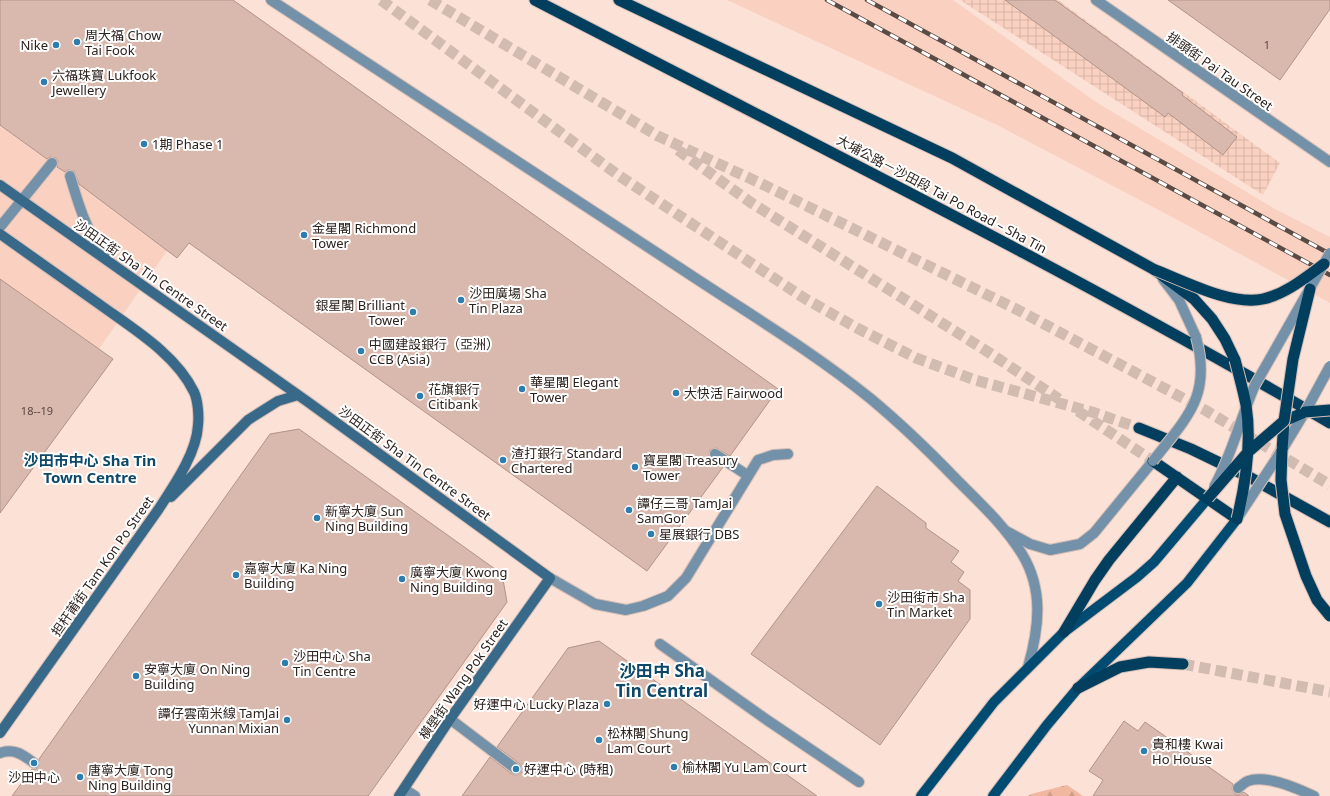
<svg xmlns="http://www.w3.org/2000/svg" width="1330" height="796" font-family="'Noto Sans','Noto Sans TC',sans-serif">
<defs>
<pattern id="industrial-grid" width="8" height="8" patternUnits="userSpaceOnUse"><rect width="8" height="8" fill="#fad1c1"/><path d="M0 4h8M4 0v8" fill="none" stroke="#d7b3a5"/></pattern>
<pattern id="forest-firs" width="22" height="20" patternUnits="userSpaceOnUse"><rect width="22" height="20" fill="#f2b79f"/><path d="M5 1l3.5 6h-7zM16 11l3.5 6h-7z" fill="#d09d88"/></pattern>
</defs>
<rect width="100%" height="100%" fill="#fbe1d6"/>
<!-- built -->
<path fill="#fad1c1" d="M0,0H233L323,62L177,258L167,251L99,349L113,359L0,513Z
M727,0H953L1096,102L1275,209L1330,237V303L1172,217L999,126Z"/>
<!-- industrial -->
<path fill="url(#industrial-grid)" d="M960,0H1058L1280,163L1263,195Z"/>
<!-- forest -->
<path fill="url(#forest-firs)" d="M1067,785L1083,796H1028L1031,794Z"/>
<!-- building -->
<path fill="#d9b9ad" stroke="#b29387" d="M0,0H233L778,389L730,456L716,448L710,450L709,457L723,467L647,571L189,243L177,258L79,184L74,171L68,170L65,172L57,167L58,161L56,158L50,157L47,159L0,125Z
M1005,0H1055L1183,93L1182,95L1237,137L1223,155L1168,113L1165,117Z
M1168,0H1330V9L1280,80Z
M0,279L113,359L0,513Z
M299,429L502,574L507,602L368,796H12L32,769H36L39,766V759L270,434Z
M877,486L926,523V528L959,551L951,562L964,572L958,581L970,590V619L880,745L751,654Z
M599,641L752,750L817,796H462L490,757L512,774L516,775L521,773L522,769L520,764L497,747L568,648Z
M1124,721L1138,731L1145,722L1233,784L1232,789L1235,794H1239L1244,792L1249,796H1093L1103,780L1089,771Z"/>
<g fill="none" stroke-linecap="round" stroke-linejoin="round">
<!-- trunk-tunnel -->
<path stroke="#d2bbb1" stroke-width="11" stroke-dasharray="11 5.5" stroke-linecap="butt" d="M381,0L618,175L804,298L857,328L916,358L975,380L1092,412L1139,428
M430,0L658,136L760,183L1018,310L1205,410L1330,485
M678,150L750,202L988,352L1059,399
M1078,411L1153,461
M1183,664L1330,692"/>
<defs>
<path id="service" d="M271,0C408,90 546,179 683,270C746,312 812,351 871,399C901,424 929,451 956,479C979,502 1005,526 1022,554C1044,590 1039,628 1028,667
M70,176C80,209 86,230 106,258
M0,227L52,163
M1163,279L1179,300L1196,337
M715,454L747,475
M1006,531L1030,544L1050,550L1080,544L1094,533L1153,461
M450,719L516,769
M0,753C15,748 23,755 34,763
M1238,788C1241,786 1245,782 1248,781C1266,774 1298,789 1314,796
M404,789L415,796"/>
<path id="pedestrian" d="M660,644L767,720L859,782"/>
<path id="minor" d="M1096,0L1330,162
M550,578L595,604L626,610L643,606L668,596L686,578L758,460L773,455L788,454"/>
<path id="tertiary" d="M1282,450L1305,412"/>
<path id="secondary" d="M0,185L308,402L550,578L450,719L399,796
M0,234C33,257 66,281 99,304C132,328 176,354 194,392C198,400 199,417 198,425C197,453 173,487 158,510L0,733
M171,497L248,420L278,401L298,395"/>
<path id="primary" d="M921,796L994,702L1064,632L1137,577L1154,562L1208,498
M993,796L1047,725L1078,688L1187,583L1237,519"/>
<path id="trunk" d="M535,0C801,138 1071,271 1330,423
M619,0L952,158L1155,270L1194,299L1212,319L1225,339L1235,360
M1139,428L1191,449L1251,478L1330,522
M1282,450L1284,421L1305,412
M1153,461L1237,519
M1064,632L1095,580L1109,560L1177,477
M1078,688L1120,667L1149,662L1183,664"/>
</defs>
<!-- service casing -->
<use href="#service" stroke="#d6beb5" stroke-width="12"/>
<!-- pedestrian casing -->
<use href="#pedestrian" stroke="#d6beb5" stroke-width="12"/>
<!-- minor casing -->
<use href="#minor" stroke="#d6beb5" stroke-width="12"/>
<!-- tertiary casing -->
<use href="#tertiary" stroke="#d6beb5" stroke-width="12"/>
<!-- secondary casing -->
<use href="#secondary" stroke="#d6beb5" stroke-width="12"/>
<!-- primary casing -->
<use href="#primary" stroke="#d6beb5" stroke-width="12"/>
<!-- trunk casing -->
<use href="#trunk" stroke="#d6beb5" stroke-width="13"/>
<!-- service -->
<use href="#service" stroke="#7392a9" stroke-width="10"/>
<!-- pedestrian -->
<use href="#pedestrian" stroke="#7392a9" stroke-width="10"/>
<!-- minor -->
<use href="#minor" stroke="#7392a9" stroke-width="10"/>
<!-- tertiary -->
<use href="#tertiary" stroke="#7392a9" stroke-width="10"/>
<!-- secondary -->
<use href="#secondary" stroke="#396989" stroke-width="10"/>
<!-- primary -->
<use href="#primary" stroke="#004b72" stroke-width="10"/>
<!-- trunk -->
<use href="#trunk" stroke="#023e5e" stroke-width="11"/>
<defs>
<path id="rail" d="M827,0L1330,275
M867,0L1330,254"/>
</defs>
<!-- rail casing -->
<use href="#rail" stroke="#5a4b44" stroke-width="4.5"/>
<!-- rail -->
<use href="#rail" stroke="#fff" stroke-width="3" stroke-dasharray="9" stroke-linecap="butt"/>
<defs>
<path id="service-bridge" d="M1153,461C1187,417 1212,396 1196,337"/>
<path id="tertiary-bridge" d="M1305,412L1330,366
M1214,487C1232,455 1240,419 1255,385L1330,253
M1238,517L1282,450"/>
<path id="trunk-bridge" d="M1155,270C1184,281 1231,306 1263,299C1286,294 1306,277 1324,264
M1235,360C1239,375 1243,390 1246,405C1252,443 1246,482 1237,519
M1305,412L1330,410
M1282,450L1281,480L1285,514L1306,576L1317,600L1330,616
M1208,498L1248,452L1284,421L1293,359L1310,289"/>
</defs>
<!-- service-bridge casing -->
<use href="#service-bridge" stroke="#d6beb5" stroke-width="12" stroke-linecap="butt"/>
<!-- tertiary-bridge casing -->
<use href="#tertiary-bridge" stroke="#d6beb5" stroke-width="12" stroke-linecap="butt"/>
<!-- trunk-bridge casing -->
<use href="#trunk-bridge" stroke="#d6beb5" stroke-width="13" stroke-linecap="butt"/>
<!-- service-bridge -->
<use href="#service-bridge" stroke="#7392a9" stroke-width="10"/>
<!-- tertiary-bridge -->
<use href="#tertiary-bridge" stroke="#7392a9" stroke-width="10"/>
<!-- trunk-bridge -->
<use href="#trunk-bridge" stroke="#023e5e" stroke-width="11"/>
</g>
<!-- markers -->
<g fill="#2d7daf" stroke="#fff" stroke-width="1.5">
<circle cx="77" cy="42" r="4"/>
<circle cx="56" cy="45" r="4"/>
<circle cx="44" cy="82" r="4"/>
<circle cx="144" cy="144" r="4"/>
<circle cx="304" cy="235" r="4"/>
<circle cx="461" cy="300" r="4"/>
<circle cx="413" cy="312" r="4"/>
<circle cx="361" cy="351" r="4"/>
<circle cx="522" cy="389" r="4"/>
<circle cx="676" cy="393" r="4"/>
<circle cx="420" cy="396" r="4"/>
<circle cx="503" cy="460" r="4"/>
<circle cx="635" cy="467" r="4"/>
<circle cx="629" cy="510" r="4"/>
<circle cx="317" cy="518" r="4"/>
<circle cx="651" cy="534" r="4"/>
<circle cx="236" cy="575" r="4"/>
<circle cx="402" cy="579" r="4"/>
<circle cx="879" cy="604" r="4"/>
<circle cx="285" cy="663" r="4"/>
<circle cx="136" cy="676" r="4"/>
<circle cx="607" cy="704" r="4"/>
<circle cx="287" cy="720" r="4"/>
<circle cx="599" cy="740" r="4"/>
<circle cx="1144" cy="751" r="4"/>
<circle cx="34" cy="763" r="4"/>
<circle cx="674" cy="767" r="4"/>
<circle cx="516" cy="769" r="4"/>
<circle cx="80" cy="777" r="4"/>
</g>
<g text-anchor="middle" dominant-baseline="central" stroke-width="4" stroke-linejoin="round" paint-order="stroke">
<!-- number labels -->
<g font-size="11" fill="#584740">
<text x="1267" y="44">1</text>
<text x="37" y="410">18--19</text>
</g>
<!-- poi labels -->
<g font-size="13" fill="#2d211c" stroke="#fff" text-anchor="start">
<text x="85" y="35">周大福 Chow<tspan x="85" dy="15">Tai Fook</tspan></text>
<text x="48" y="45" text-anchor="end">Nike</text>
<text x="52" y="75">六福珠寶 Lukfook<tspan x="52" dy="15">Jewellery</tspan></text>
<text x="152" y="144">1期 Phase 1</text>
<text x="312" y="228">金星閣 Richmond<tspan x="312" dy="15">Tower</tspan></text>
<text x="469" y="293">沙田廣場 Sha<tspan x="469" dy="15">Tin Plaza</tspan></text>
<text x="405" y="305" text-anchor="end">銀星閣 Brilliant<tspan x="405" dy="15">Tower</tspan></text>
<text x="369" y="344">中國建設銀行（亞洲）<tspan x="369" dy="15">CCB (Asia)</tspan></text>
<text x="530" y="382">華星閣 Elegant<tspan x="530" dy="15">Tower</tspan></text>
<text x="428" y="389">花旗銀行<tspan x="428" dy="15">Citibank</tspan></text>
<text x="684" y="393">大快活 Fairwood</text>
<text x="511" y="453">渣打銀行 Standard<tspan x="511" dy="15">Chartered</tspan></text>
<text x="643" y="460">寶星閣 Treasury<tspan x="643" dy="15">Tower</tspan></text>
<text x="637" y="503">譚仔三哥 TamJai<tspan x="637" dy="15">SamGor</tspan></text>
<text x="325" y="511">新寧大廈 Sun<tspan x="325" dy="15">Ning Building</tspan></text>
<text x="659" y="534">星展銀行 DBS</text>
<text x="244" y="568">嘉寧大廈 Ka Ning<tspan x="244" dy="15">Building</tspan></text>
<text x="410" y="572">廣寧大廈 Kwong<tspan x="410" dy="15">Ning Building</tspan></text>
<text x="887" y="597">沙田街市 Sha<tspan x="887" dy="15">Tin Market</tspan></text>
<text x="293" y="656">沙田中心 Sha<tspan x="293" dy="15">Tin Centre</tspan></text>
<text x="144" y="669">安寧大廈 On Ning<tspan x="144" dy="15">Building</tspan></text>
<text x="599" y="704" text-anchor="end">好運中心 Lucky Plaza</text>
<text x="279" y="713" text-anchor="end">譚仔雲南米線 TamJai<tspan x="279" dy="15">Yunnan Mixian</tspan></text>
<text x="607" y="733">松林閣 Shung<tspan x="607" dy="15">Lam Court</tspan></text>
<text x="1152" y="744">貴和樓 Kwai<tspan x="1152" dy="15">Ho House</tspan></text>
<text x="682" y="767">榆林閣 Yu Lam Court</text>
<text x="524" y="769">好運中心 (時租)</text>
<text x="88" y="770">唐寧大廈 Tong<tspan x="88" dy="15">Ning Building</tspan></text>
<text x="34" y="777" text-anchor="middle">沙田中心</text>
</g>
<!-- street labels -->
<g font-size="13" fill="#2d211c" stroke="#fff">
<text transform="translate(1220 71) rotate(35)">排頭街 Pai Tau Street</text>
<text transform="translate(942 194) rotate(28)">大埔公路－沙田段 Tai Po Road – Sha Tin</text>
<text transform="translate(151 275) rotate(35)">沙田正街 Sha Tin Centre Street</text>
<text transform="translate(415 463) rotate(36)">沙田正街 Sha Tin Centre Street</text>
<text transform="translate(102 566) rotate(-55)">担杆莆街 Tam Kon Po Street</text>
<text transform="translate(463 679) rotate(-55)">橫壆街 Wang Pok Street</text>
</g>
<!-- quarter labels -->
<g font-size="15" font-weight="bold" fill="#0d4869" stroke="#fff">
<text x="90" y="460">沙田市中心 Sha Tin<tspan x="90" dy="17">Town Centre</tspan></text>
</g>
<!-- district labels -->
<g font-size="17" font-weight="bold" fill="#0d4869" stroke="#fff">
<text x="662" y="670">沙田中 Sha<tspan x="662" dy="20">Tin Central</tspan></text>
</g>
</g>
</svg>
